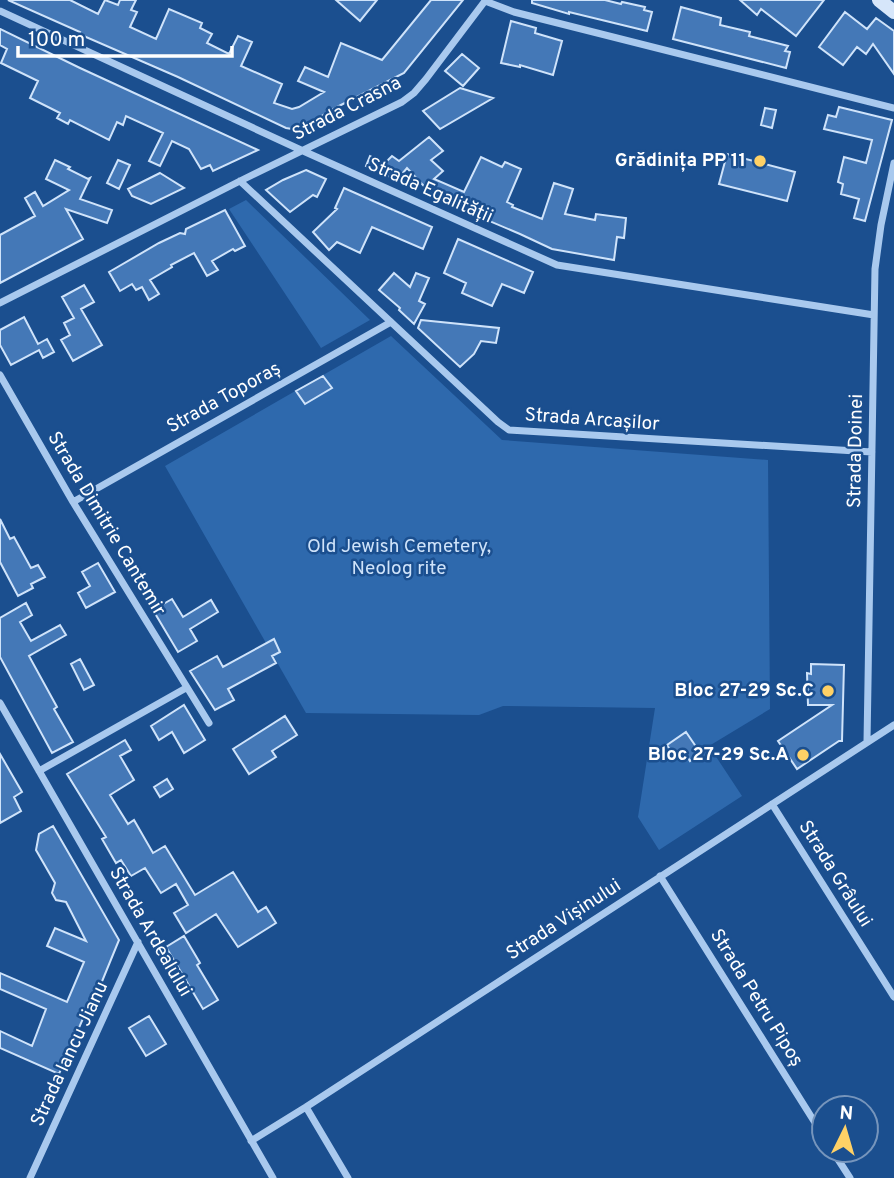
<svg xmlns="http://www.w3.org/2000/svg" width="894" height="1178" font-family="Overpass,sans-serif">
<rect width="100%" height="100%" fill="#1b4f8f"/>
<!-- green -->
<path fill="#2e69ad" d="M246,200L370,320L321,348L229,209Z
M391,336L502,440L768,460L770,709L709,746L742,796L659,850L638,817L655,708L503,706L479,715L306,713L165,466Z"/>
<!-- building -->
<path fill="#4478b7" stroke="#cfe3fa" stroke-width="2" d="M8,0H70L98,14L105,0L118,5L120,0H136L131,10L137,12L130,27L156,39L169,9L202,23L200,28L212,34L207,43L229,54L238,36L252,42L241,66L282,84L274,103L292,109L299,107L324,92L298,81L305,67L328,77L341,43L382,60L431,0H463L404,73L337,107L308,124L296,129H292L286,128L178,77L79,34L80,32Z
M336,0H377L360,21Z
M532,0H605L621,4L622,2L645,7L644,10L652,12L647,31L569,12V14L532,3Z
M740,0H824L796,36L761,9L757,15Z
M681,7L721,18L720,25L750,32L749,36L788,46L785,51L790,52L786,68L673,39Z
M845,12L867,29L876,18L894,31V74L873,44L866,54L857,47L843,65L819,47Z
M511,21L536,28L535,33L562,41L553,75L520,65V67L501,63Z
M0,29L80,68L258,150L213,171L210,165L201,169L189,149L172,141L160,166L149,161L163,133L126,116L123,125L117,122L109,140L70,120L68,124L57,118L60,113L30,98L38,81L1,63L7,49L0,45Z
M462,54L479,68L463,86L445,71Z
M460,88L493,98L440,129L423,111Z
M839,107L892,120L865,221L854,218L859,199L841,194L843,184L838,182L844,157L866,163L872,140L824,129L828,115L836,117Z
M765,108L776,110L772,128L761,125Z
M429,137L443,151L431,160L443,171L434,179L464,192L481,157L502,167L505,162L521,169L507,202L513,205L512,207L542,219L554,183L573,189L565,214L595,220L596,214L626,218L624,238L617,237L614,260L552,249L520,234L435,198L407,168L397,180L366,166L370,156L385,163L392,156L399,161Z
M727,154L795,172L787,201L719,184Z
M55,160L70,167L68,169L88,179L90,178L80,199L112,210L107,223L66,209L83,239L0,283V235L35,216L25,198L35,192L43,206L69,190L46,179Z
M118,160L130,165L119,189L107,183Z
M306,170L326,179L317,197L313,195L290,212L266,190L283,180Z
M160,173L184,188L151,204L132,196L128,189Z
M344,188L432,227L423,249L372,227L360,253L337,242L329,250L313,232L337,209L335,208Z
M225,210L245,246L235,251L233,249L212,261L218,270L207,276L194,253L171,265L172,267L150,280L159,294L149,300L142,287L136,290L132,284L120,291L109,272L159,243L180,233L185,234L186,229Z
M458,239L533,272L524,293L502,284L492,306L462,293L466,283L444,273Z
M394,273L410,287L416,273L429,278L419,301L425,304L414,324L399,310L400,308L379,290Z
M84,285L94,302L81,309L102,345L73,361L61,340L70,335L64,323L74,318L62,297Z
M24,317L38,344L47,339L54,352L43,358L39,350L11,365L0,345V330Z
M421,320L499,328L496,343L481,341L474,354L460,367L418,328Z
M323,376L332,388L305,404L296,391Z
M0,519L10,539L14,537L31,568L38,565L45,577L31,584L33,588L18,596L0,562Z
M98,563L115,592L86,608L78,593L90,586L82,572Z
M172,599L183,617L211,600L218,612L190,629L197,641L178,652L153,610Z
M26,603L32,615L20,622L31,641L60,625L66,635L29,656L57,707L54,709L73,742L52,753L0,657V618Z
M274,639L280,652L272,656L276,663L228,689L234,700L215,710L190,671L217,656L223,667Z
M80,659L94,685L84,690L71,664Z
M811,664L844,665L842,741H839L797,769L778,741L832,705H808L807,673L811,674Z
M184,705L205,740L184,753L172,732L159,740L151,726Z
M285,716L297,735L272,751L276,757L249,774L233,749Z
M686,732L701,754L690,761L684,751L675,757L667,745Z
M125,740L131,750L120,756L134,780L110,795L128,824L134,820L153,853L165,846L195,895L233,872L258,912L266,907L276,923L238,947L216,914L186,933L174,913L188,905L176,884L161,893L145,868L131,876L121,860L116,863L102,839L106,837L67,774Z
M0,754L22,792L14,797L21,811L0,823Z
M167,779L173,789L160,797L154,787Z
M53,826L119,940L94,1001L91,1000L59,1074L0,1048V1031L32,1046L46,1009L0,989V973L67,1002L84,962L47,946L55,928L86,941L66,902L56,900L52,893L55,883L36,850L39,834Z
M184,936L200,963L197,965L218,1000L203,1009L166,947Z
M149,1016L166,1044L146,1056L129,1028Z"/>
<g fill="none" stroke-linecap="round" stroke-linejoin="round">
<!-- street -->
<path stroke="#a9c9ee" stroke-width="7" d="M0,11L301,150L557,265L874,315
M240,181L498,422L509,430L872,452
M0,303L240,181L402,102L414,93L426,79L485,1L514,12L894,108
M0,375L73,502L209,723
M73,502L391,322
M0,703L273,1178
M867,742L875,269L881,225L894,163
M39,771L186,688
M772,804L894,997
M660,876L824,1137
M306,1107L348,1178
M251,1141L306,1107L894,725
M832,1150L850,1178
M30,1178L138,942"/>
<!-- secondary -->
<path stroke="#d6e6fa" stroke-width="14" d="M879,0L894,12"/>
</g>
<!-- markers -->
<g fill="#ffd166" stroke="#1b4f8f" stroke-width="2.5">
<circle cx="760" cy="161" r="7"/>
<circle cx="828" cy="691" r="7"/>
<circle cx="803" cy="755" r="7"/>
</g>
<g text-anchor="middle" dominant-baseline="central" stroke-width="5" stroke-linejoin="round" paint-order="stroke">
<!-- street labels -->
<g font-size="19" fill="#fff" stroke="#1b4f8f">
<text transform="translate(347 109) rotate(-27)">Strada Crasna</text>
<text transform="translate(430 191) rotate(24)">Strada Egalității</text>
<text transform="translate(224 398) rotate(-29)">Strada Toporaș</text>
<text transform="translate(592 420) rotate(4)">Strada Arcașilor</text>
<text transform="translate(856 451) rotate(-89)">Strada Doinei</text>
<text transform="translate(106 524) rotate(59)">Strada Dimitrie Cantemir</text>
<text transform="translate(835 874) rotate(58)">Strada Grâului</text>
<text transform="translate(564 920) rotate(-33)">Strada Vișinului</text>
<text transform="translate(150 932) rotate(60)">Strada Ardealului</text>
<text transform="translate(756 998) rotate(58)">Strada Petru Pipoș</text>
<text transform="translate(70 1054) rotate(-65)">Strada Iancu Jianu</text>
</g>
<!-- poi labels -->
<g font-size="19" font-weight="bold" fill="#fff" stroke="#1b4f8f" text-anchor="end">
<text x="746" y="161">Grădinița PP 11</text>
<text x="814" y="691">Bloc 27-29 Sc.C</text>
<text x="789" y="755">Bloc 27-29 Sc.A</text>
</g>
<!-- park labels -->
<g font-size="19" fill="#cfe3fa" stroke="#1b4f8f">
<text x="399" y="547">Old Jewish Cemetery,<tspan x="399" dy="22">Neolog rite</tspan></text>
</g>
</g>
<!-- north arrow -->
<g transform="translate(845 1129) rotate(5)"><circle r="33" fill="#1b4f8f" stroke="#7695bc" stroke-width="2"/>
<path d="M0-5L12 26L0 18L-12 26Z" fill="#ffd166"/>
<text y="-10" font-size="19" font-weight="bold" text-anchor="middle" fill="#ffffff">N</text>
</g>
<!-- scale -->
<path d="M18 46v10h214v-10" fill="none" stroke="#ffffff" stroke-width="3.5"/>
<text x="28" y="46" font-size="21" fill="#ffffff" stroke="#1b4f8f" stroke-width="5" paint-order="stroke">100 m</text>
</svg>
